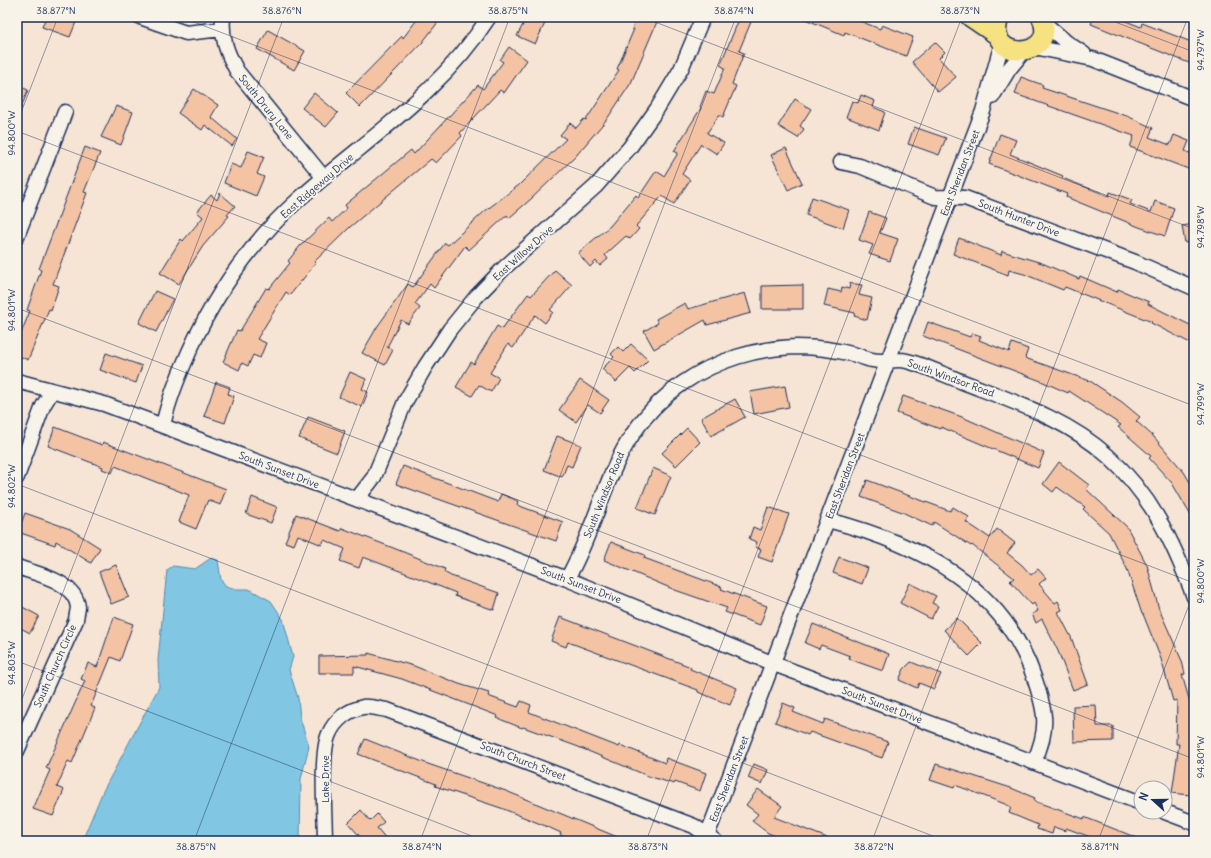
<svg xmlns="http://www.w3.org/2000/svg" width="1211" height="858" font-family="Delius,sans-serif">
<rect width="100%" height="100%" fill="#f6e5d4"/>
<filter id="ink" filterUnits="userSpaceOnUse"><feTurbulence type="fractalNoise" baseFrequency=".025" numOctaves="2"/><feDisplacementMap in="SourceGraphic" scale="8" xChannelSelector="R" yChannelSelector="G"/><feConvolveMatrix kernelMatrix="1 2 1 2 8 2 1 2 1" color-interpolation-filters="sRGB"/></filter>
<g filter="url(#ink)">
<!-- water -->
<path fill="#81c6e2" stroke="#588aad" d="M211,558L218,560L221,580L226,586L236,589H249L271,601L283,619L293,657L289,670L298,698L300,718L309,746L301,779L300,841H82L103,791L159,687L158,660L167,570L173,566L195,569Z"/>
<!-- building -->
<path fill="#f4c3a4" stroke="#1b2f5e" d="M46,17H78L70,37L42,27Z
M419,17H442L422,43L360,107L346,93L402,36L403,38Z
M527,17H548L535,44L517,36Z
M637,17H659L631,83L607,119L575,157L531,199L509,218L507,215L469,250L465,246L434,288L430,284L415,304L420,308L408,324L401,320L387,347L393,350L385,365L362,353L377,327L408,284L413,287L445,243L448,245L485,211L519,185L566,139L560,135L570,123L576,128L584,119L586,120L619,70L617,69L634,29H632Z
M740,17H753L739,51L744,53L732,84L736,86L723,117L719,115L707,133L724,143L717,154L701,144L682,174L690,180L674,204L662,196L636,226L639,229L630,239L626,236L605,255L608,259L600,266L596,261L590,267L578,253L610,226L636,195L638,198L656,171L664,176L678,153L674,151L701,108L700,107L706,91L714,94L725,68L720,65Z
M800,17H850L880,29L882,25L913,37L906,56L845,32L844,35Z
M1094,17H1116L1141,27L1142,23L1194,43V65L1091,24Z
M268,30L305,51L294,70L257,49Z
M935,42L945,52L939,58L956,77L938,92L912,62Z
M509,47L527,60L504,93L500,90L460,133L462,136L436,163L431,159L350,227L314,262L316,263L290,295L286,292L257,339L266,343L260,358L253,355L248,366L242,363L239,370L223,362L237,330L240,331L266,288L269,289L290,263L288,261L300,246L329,218L332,222L347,208L345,205L411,150L414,154L478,85L483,89L503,62L500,60Z
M1021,77L1043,85L1042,88L1127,116L1153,128L1149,137L1170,145L1174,135L1189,141L1185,151L1194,155V162L1191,170L1130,147L1134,136L1015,94Z
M17,85L28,90L18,116L17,115Z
M194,89L218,105L211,117L237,139L232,146L205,125L202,130L178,113Z
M314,93L338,113L326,127L302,108Z
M861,95L875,101L873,107L885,112L879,130L846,117L852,101L858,103Z
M795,99L811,109L800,126L804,129L798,138L778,126Z
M116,106L133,112L121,145L101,137Z
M914,127L946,138L939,155L908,144Z
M1000,134L1016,140L1010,154L1063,176L1062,178L1109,196L1110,192L1132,200L1130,204L1151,212L1155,201L1174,208L1165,236L1139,227L1066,197L1067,194L989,164Z
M85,147L100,153L84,192L87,193L53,284L59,286L51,310L49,309L28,360L17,355V343L30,311L27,310L41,270L39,269Z
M786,148L802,183L788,190L771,155Z
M248,151L264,157L257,174L264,177L256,196L224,183L231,164L241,168Z
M220,193L235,206L227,215L229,216L203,246L179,284L160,273L181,239L183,241L203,217L197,212L211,195L217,200Z
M812,197L849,210L843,228L806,215Z
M869,212L886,218L880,233L898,239L890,261L869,254L873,245L859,240Z
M1194,224V241L1185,243L1182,226Z
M959,238L1001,255L1002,251L1042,263L1079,279L1080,276L1117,292L1118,289L1149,302L1148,304L1194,327V345L1151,323L1152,322L1065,287L1063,290L1024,274L1009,270L1008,275L953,254Z
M555,270L572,285L550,310L553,312L545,323L535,315L513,348L508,344L490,373L499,378L491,392L479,385L472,396L456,387L471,362L474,364L497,326L502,329L528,294L531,296Z
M850,283L862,285L859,295L872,298L867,320L854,316L855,313L824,306L828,289L841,292L842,287L849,289Z
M803,285V309H762V286Z
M155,291L173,299L156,332L139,323Z
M745,293L751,313L707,325L705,320L654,349L644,331L658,323L656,319L685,303L688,309Z
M928,322L970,337L972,333L981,336L979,340L1009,352L1012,343L1028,349L1025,358L1090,381L1122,402L1140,417L1136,421L1154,437L1184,472L1194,489V521L1172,483L1149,458L1151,456L1118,427L1121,425L1069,391L1068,393L1041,381L923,336Z
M631,344L648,360L635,373L630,368L616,382L602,369L614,357L611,354L618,347L623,352Z
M106,353L142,366L136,383L100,370Z
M350,372L366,379L362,389L368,392L362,407L339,397Z
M580,380L609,400L600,413L588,405L576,422L559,410Z
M216,382L230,387L228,394L234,396L225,423L204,416Z
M785,386L789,407L754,414L750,392Z
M903,396L962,417L1044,453L1038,468L941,427L940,429L897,413Z
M735,399L745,417L711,436L701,418Z
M308,417L345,431L337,453L299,438Z
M55,427L102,445L103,442L226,489L220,505L208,500L196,529L179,522L189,495L115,466L112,473L102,469L103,467L48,446Z
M687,428L700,442L676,466L662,453Z
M557,436L581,445L572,467L567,465L562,477L544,470Z
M1059,462L1089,485L1086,489L1127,527L1147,565L1159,609L1182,661L1185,674L1182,675L1192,709H1193L1194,760L1190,795L1172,793L1179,744H1176L1177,700L1173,701L1161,659L1143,614H1142L1127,569L1109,533L1083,509L1085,507L1057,487L1053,492L1043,484Z
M403,466L498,502L501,494L518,501L517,505L563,522L556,541L396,484Z
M653,468L671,476L655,515L637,508Z
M867,480L950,511L953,507L969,517L966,522L990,538L997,529L1015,543L1007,553L1022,565L1031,575L1038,569L1046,578L1039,584L1055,603L1058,601L1062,610L1058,612L1071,637L1088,684L1073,690L1058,651L1042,619L1036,623L1032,614L1038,611L1034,603L1032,605L1010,581L1014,578L972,545L971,546L934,522L932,526L902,512L861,497Z
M252,497L277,507L271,523L246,514Z
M768,507L789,514L772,562L758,557L761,549L755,547L757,542L749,539L753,527L760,530Z
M25,513L70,529L100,548L91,563L56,541L55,545L18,532Z
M296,514L340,531L342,528L401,551L445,569L444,572L451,576L499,593L494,610L455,596L456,593L413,576L363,557L359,568L340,561L345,549L324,540L322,545L298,535L294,545L285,542Z
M611,542L645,555L644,558L722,587L721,589L767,606L760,625L725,612L727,608L675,590L604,560Z
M839,557L868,568L862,584L833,573Z
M116,565L129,597L111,604L99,572Z
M910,583L936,596L932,603L938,606L931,619L900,603Z
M17,604L39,616L30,633L17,626Z
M114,617L133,624L120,661L111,657L91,706L95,708L72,763L68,761L57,787L64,790L53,816L33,809L50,770L46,768L85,681L81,679L88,663L97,667Z
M560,617L691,667L690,669L737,688L730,705L698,692V690L568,642L566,647L551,641Z
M957,618L982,643L969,656L944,630Z
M813,624L889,654L883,671L849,659L850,656L821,645L819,649L805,643Z
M368,653L414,666L459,684L489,693L488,696L518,707L521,701L531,705L529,712L619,747L620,745L665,763L666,758L706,773L700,791L675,782L674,784L648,776L576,746L523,727L522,728L497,718L498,716L402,679L354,666V673H319V656L368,655Z
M911,662L941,674L934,689L919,683L917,688L899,680L904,669Z
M783,703L795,708L793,712L823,724L825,719L888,742L882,758L810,732L808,735L775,722Z
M1096,705L1097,726H1113V741L1074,742L1073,706Z
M365,739L428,764L506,791L627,841H575L560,835L561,833L548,827L501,808L435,786L436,784L358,754Z
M754,764L768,770L762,784L748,778Z
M936,764L1011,788L1035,798L1034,801L1084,819V817L1145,841H1101L1066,828L1065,831L1054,827L1052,834L1037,829L1038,825L1009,813L1011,807L1005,804L955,785L954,788L930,780Z
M758,789L782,806L774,817L835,841H789L768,833L752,821L758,814L746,805Z
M361,810L370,821L377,814L384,822L377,828L388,841H364L348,823Z"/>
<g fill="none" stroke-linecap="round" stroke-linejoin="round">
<defs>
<path id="minor" d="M140,17L186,33L222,29
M223,17C221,38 227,53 237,71L324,178
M1043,22L1066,42L1084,54
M1034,47L1093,59L1194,99
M992,97L1009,69L1024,51
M841,162L860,166L935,197L965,198L1135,262L1194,288
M17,236L65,112
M17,381L104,404L163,426L567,579L774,664L1141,803
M163,426C167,405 175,385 183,366C209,303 247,246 298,200C364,141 440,94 489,17
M17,477L43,406L52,391
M357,499L374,477L405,402L425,367L450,329L476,297L504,268L596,186L630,147L657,109L681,69L703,17
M828,520C919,544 1004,585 1035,680C1046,713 1049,729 1034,762
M17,567C37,574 75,581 78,607C78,611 76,616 76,620L17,751
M567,579C608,506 607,436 683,383C716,360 757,348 797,347C817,347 837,350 856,355C862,357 867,359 872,360C884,363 896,358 907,361C926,366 945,375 963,382C1014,402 1067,419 1108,456C1152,496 1173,542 1194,597
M1165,812L1194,823
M325,841C325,817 320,753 329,734C335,720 348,710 363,707C370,706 380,709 387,710L694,826L715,841
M705,841L983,111L1002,43"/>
<path id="major" d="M970,17L998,36
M1000,17C981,63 1061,60 1041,17"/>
</defs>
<!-- minor casing -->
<use href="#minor" stroke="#1b2f5e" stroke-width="17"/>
<!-- major casing -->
<use href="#major" stroke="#1b2f5e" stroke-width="21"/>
<!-- minor -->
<use href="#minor" stroke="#f7f3e8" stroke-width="14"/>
<!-- major -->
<use href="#major" stroke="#f6e281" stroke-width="18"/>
</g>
</g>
<!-- ticks -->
<path fill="none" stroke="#1b2f5e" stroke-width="1" stroke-opacity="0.45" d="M181,17L1194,406M642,17L1194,229M1102,17L1194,52M17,123L58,17M17,131L1194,583M17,308L1194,759M17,484L946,841M17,661L485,841M17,712L284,17M17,838L25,841M194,841L510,17M420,841L736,17M646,841L962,17M872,841L1188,17M1098,841L1194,592"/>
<g text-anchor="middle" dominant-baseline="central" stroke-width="4" stroke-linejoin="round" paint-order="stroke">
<!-- street labels -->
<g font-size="10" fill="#1b2f5e" stroke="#f7f3e8">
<text transform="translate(266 107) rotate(51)">South Drury Lane</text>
<text transform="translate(960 173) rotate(-69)">East Sheridan Street</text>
<text transform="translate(317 186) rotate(-41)">East Ridgeway Drive</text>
<text transform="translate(1019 218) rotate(21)">South Hunter Drive</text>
<text transform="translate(523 253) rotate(-42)">East Willow Drive</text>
<text transform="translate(951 378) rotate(20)">South Windsor Road</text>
<text transform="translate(279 470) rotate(21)">South Sunset Drive</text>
<text transform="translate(845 476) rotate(-69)">East Sheridan Street</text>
<text transform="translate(604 495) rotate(-68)">South Windsor Road</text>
<text transform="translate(581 585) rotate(21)">South Sunset Drive</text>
<text transform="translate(55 666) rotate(-66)">South Church Circle</text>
<text transform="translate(882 705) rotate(21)">South Sunset Drive</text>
<text transform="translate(523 761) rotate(21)">South Church Street</text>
<text transform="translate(325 779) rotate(-90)">Lake Drive</text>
<text transform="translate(729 779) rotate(-69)">East Sheridan Street</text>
</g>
</g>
<!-- margin -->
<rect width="1211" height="858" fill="none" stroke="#f7f3e8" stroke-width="44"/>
<!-- north arrow -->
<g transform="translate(1153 800) rotate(291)"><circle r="19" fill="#f7f3e8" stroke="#9fa5b1"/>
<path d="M0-3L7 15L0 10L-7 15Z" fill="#1b2f5e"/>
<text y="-6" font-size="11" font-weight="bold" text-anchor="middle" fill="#1b2f5e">N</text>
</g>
<rect x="22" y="22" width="1167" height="814" fill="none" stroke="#1b2f5e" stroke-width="1.5"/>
<g font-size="10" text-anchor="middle" fill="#1b2f5e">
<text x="56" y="14">38.877°N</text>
<text x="282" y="14">38.876°N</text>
<text x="508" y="14">38.875°N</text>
<text x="734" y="14">38.874°N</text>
<text x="960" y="14">38.873°N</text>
<text transform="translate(1200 50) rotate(-90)" y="4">94.797°W</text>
<text transform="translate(11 133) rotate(-90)" y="4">94.800°W</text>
<text transform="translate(1200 227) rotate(-90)" y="4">94.798°W</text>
<text transform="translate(11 310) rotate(-90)" y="4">94.801°W</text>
<text transform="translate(1200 404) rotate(-90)" y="4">94.799°W</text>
<text transform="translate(11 486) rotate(-90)" y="4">94.802°W</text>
<text transform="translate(1200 581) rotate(-90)" y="4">94.800°W</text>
<text transform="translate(11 663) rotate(-90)" y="4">94.803°W</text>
<text transform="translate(1200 757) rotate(-90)" y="4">94.801°W</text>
<text x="196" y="850">38.875°N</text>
<text x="422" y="850">38.874°N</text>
<text x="648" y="850">38.873°N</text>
<text x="874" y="850">38.872°N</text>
<text x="1100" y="850">38.871°N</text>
</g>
</svg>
